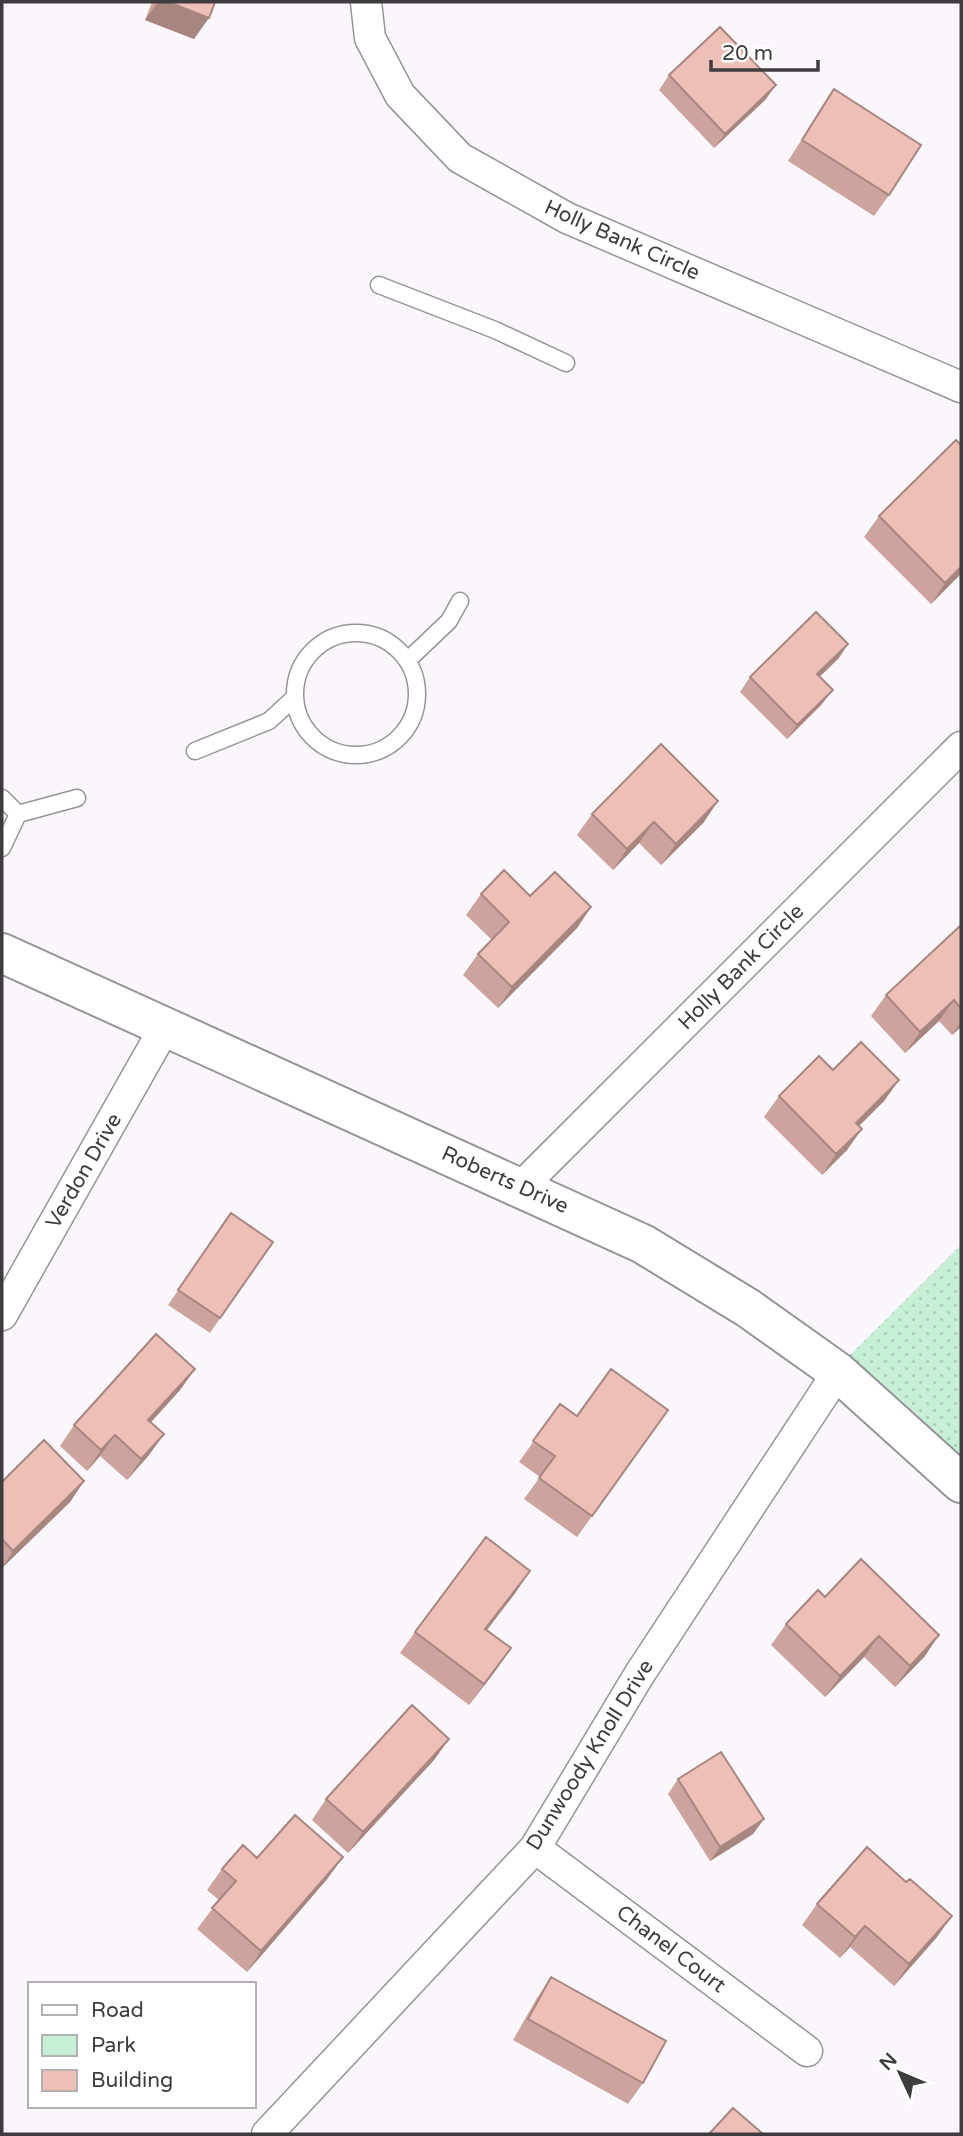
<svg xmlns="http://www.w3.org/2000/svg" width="963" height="2136" font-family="'Varela Round',sans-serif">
<defs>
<pattern id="green-dots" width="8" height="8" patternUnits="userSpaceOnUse" patternTransform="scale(1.75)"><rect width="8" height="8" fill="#c7efd5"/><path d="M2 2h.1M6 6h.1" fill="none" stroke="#acceb8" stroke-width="1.8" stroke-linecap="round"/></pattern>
</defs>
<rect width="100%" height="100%" fill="#faf6fc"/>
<!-- green -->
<path fill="url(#green-dots)" d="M961,1245V1479L835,1370Z"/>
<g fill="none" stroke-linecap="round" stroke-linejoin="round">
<defs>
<path id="lane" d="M379,285L495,330L566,363
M295 694a61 61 0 1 1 122 0a61 61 0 1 1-122 0Z
M408,660L449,621L460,601
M195,751L269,721L295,697
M2,798L18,814
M2,848L18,814L77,798"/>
<path id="street" d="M366,2L370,38L400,95L460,158L567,218L961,387
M521,1187L961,747
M2,1315L165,1027
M535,1848L807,2051
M267,2134L535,1848L639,1675L838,1372"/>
<path id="secondary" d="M2,953L643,1244L748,1308L838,1372L961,1483"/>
</defs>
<!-- lane casing -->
<use href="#lane" stroke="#979499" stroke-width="19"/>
<!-- street casing -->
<use href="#street" stroke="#979499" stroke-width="33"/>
<!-- secondary casing -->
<use href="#secondary" stroke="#979499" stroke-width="42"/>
<!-- lane -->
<use href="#lane" stroke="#fff" stroke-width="16"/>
<!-- street -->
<use href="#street" stroke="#fff" stroke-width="30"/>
<!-- secondary -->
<use href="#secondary" stroke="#fff" stroke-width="38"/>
</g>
<!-- wall -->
<path fill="#cda49d" d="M152,2H215L194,39L145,20Z
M669,75L776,85L765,100L714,148L659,90Z
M834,89L889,195L874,216L788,161Z
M961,445V573L931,604L864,537L879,516Z
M848,644L838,659L820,676L822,704L787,739L740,692L750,677Z
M592,814L704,822L661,865L639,843L613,870L577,835Z
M481,894L530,896L591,907L577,928L498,1008L463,975L478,954L492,940L466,915Z
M961,925V1027L952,1035L939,1021L905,1053L871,1016L886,995Z
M833,1070L899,1080L884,1101L859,1126L847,1150L822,1175L764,1117L779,1096Z
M231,1213L273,1242L210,1333L168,1305Z
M195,1369L180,1390L151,1422L164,1434L149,1455L127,1480L100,1456L87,1471L60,1446L74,1425Z
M560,1404L577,1416L668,1410L577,1537L524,1499L540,1477L519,1462Z
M84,1481L70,1502L2,1568V1482Z
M516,1592L486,1630L496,1670L469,1705L400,1653L415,1632Z
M825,1597L925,1656L895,1687L864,1657L825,1697L771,1645L786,1624Z
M449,1739L434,1760L348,1853L312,1820L326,1799Z
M678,1779L753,1834L710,1861L668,1794Z
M257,1858L328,1878L247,1972L197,1929L219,1900L207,1890L222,1869Z
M817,1904L937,1937L894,1986L850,1947L840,1958L802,1925Z
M551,1977L643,2083L628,2104L513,2040L537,1998Z"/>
<!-- shaded-wall -->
<path fill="#a78680" d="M158,2H168L209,18L194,39L145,20Z
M776,85L765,100L714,148L725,134Z
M961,567V573L959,576L931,604L945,583Z
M848,644L838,659L807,689L817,674Z
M833,690L822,704L787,739L797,725Z
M718,801L704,822L661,865L676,844Z
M654,822L639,843L613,870L627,849Z
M591,907L577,928L498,1008L512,987Z
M954,1000L939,1021L905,1053L920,1032Z
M961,1022V1027L952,1035Z
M899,1080L884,1101L841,1144L856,1123Z
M862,1129L847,1150L822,1175L836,1154Z
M195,1369L180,1390L134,1441L148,1420Z
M164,1434L149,1455L127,1480L141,1459Z
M115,1435L100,1456L87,1471L101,1450Z
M84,1481L70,1502L2,1568L13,1551Z
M530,1571L516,1592L471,1651L485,1629Z
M939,1635L925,1656L895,1687L910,1666Z
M879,1636L864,1657L825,1697L840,1676Z
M511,1648L496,1670L469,1705L484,1684Z
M449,1739L434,1760L348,1853L363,1832Z
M764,1819L753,1834L710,1861L720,1847Z
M343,1857L328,1878L247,1972L261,1951Z
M952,1916L937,1937L894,1986L909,1964Z
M865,1926L850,1947L840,1958L855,1937Z"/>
<!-- building -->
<path fill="#eebfb7" stroke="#a78680" stroke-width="2" d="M168,2H215L209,18Z
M720,27L776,85L725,134L669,75Z
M834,89L921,145L889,195L802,140Z
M956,440L961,445V567L945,583L879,516Z
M816,612L848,644L817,674L833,690L797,725L750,677Z
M661,744L718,801L676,844L654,822L627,849L592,814Z
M504,870L530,896L555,872L591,907L512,987L478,954L509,922L481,894Z
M961,925V1008L954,1000L920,1032L886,995Z
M861,1042L899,1080L856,1123L862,1129L836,1154L779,1096L819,1056L833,1070Z
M231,1213L273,1242L220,1318L178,1290Z
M156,1334L195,1369L148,1420L164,1434L141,1459L115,1435L101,1450L74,1425Z
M611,1369L668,1410L592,1516L539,1478L555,1456L533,1441L560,1404L577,1416Z
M44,1440L84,1481L13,1551L2,1539V1482Z
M486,1537L530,1571L485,1629L511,1648L484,1684L415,1632Z
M861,1559L939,1635L910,1666L879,1636L840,1676L786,1624L818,1590L825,1597Z
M412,1705L449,1739L363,1832L326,1799Z
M721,1752L764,1819L720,1847L678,1779Z
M295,1815L343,1857L261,1951L212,1908L236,1881L222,1869L243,1845L257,1858Z
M867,1847L906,1882L910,1879L952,1916L909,1964L865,1926L855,1937L817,1904Z
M551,1977L666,2041L643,2083L528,2019Z
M733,2108L763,2134H709Z"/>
<g text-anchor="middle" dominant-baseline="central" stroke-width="5" stroke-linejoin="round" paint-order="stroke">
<!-- street labels -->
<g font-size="21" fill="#3e3c3e" stroke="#fff">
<text transform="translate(622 240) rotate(24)">Holly Bank Circle</text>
<text transform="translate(741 967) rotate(-45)">Holly Bank Circle</text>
<text transform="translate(84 1171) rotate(-60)">Verdon Drive</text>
<text transform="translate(505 1180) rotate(24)">Roberts Drive</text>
<text transform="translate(590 1755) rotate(-58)">Dunwoody Knoll Drive</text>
<text transform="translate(671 1949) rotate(37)">Chanel Court</text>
</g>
</g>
<!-- border -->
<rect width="963" height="2136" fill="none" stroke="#3e3c3e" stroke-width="7"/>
<!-- legend -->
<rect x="28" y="1982" width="228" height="126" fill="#ffffff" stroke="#b2b1b2" stroke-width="2"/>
<rect x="42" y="2005" width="35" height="10" fill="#ffffff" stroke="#b2b1b2" stroke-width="2"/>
<text x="91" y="2017" font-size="21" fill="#3e3c3e">Road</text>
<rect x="42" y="2035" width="35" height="21" fill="#c7efd5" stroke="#b2b1b2" stroke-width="2"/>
<text x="91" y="2052" font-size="21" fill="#3e3c3e">Park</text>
<rect x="42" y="2070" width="35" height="21" fill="#eebfb7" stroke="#b2b1b2" stroke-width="2"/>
<text x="91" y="2087" font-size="21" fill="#3e3c3e">Building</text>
<!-- north arrow -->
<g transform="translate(900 2073) rotate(314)" stroke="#ffffff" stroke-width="5" paint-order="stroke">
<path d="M0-5L12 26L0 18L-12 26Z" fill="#3e3c3e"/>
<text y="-10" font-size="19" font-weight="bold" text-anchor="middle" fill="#3e3c3e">N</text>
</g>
<!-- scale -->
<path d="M711 60v10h107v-10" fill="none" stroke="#3e3c3e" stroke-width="3.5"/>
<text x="722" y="60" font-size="21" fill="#3e3c3e" stroke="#ffffff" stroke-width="5" paint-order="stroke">20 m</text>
</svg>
